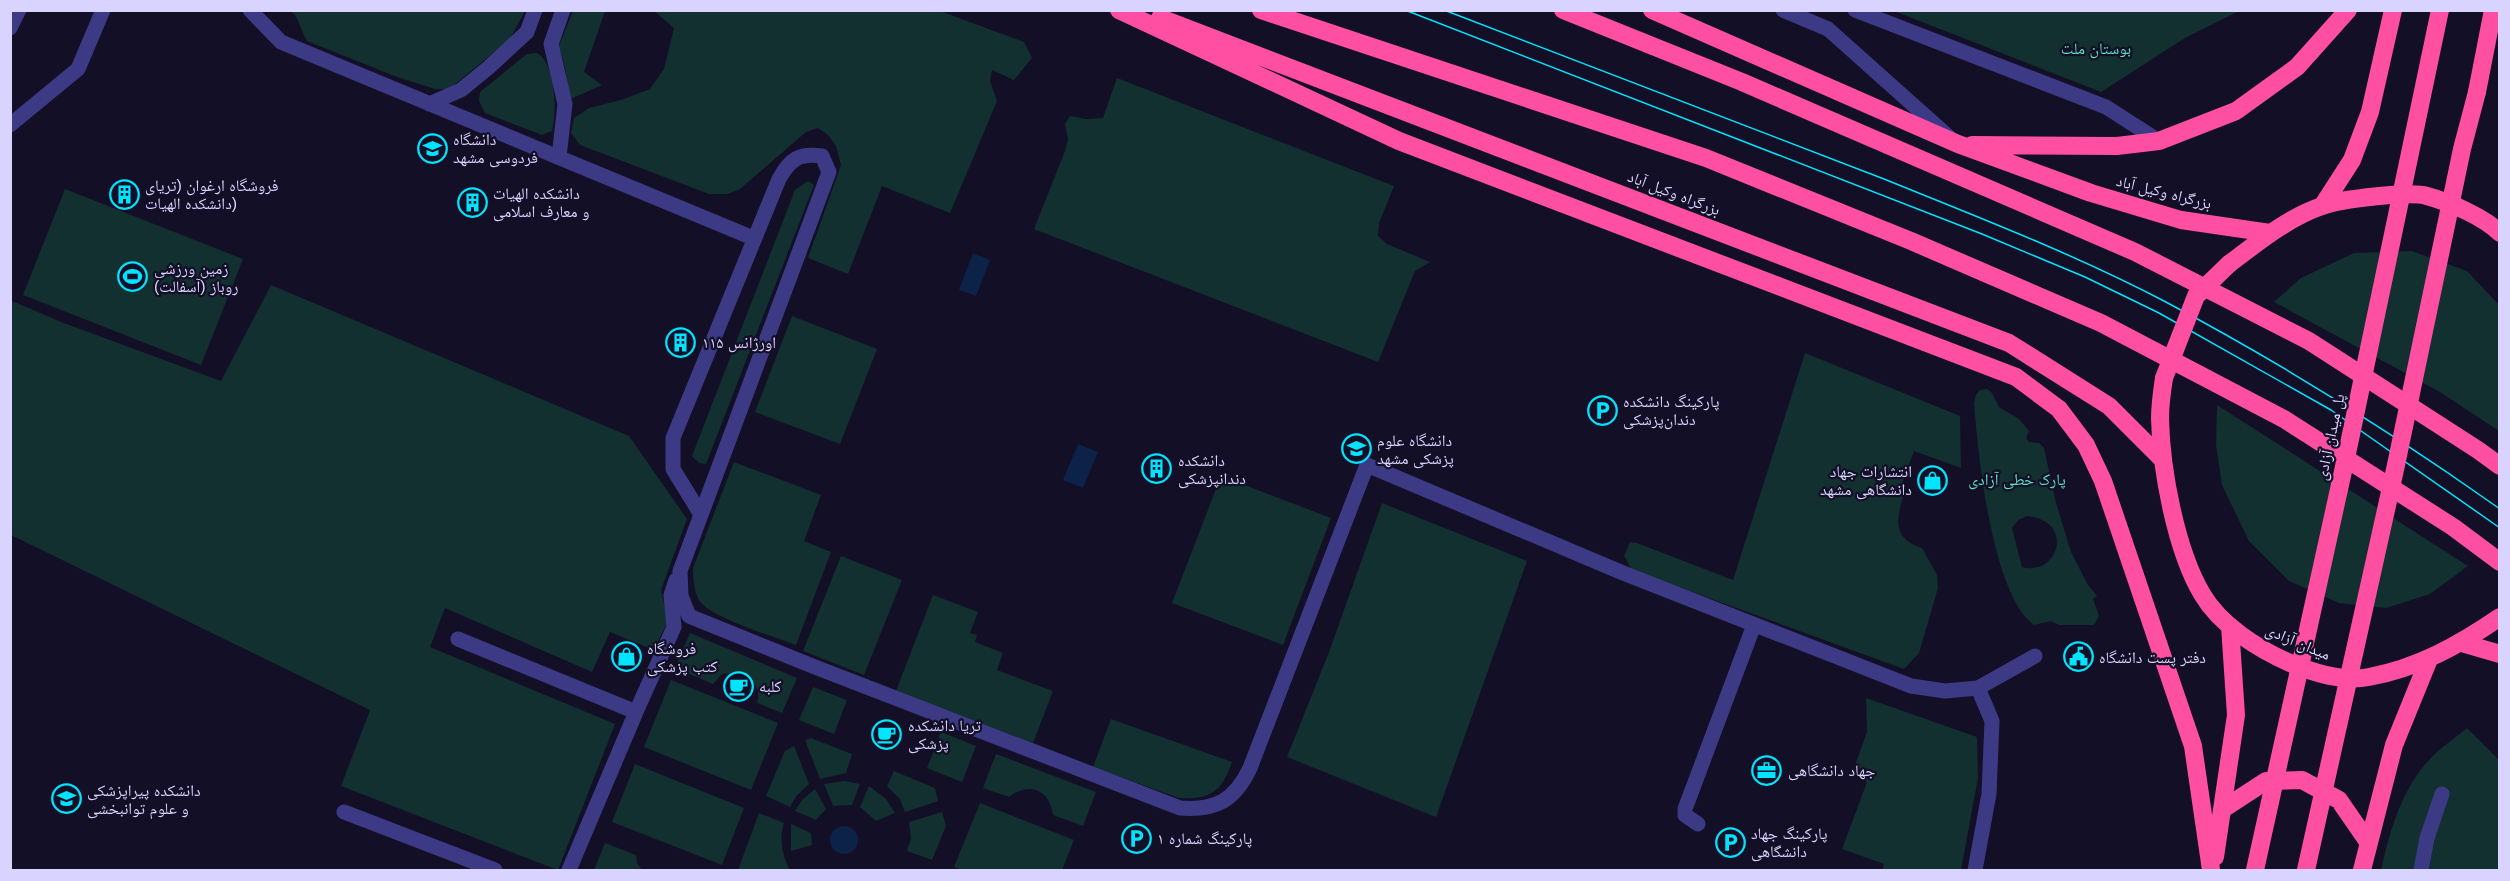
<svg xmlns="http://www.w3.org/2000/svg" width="2510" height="881" font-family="Helvetica,'Noto Naskh Arabic',sans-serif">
<rect width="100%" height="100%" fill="#130f26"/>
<!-- green -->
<path fill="#12302f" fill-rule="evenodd" d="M291,11H525L510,39L449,89H435L397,77L307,41C301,32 299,17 291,11Z
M573,11H605L584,72L602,85L571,99C566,82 567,64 558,48Z
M654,11H940L1024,42L1032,58L1014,80L992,70L990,81L997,101L950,213L882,186L848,274L808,258L841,165L836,146L828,135L818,128L806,132L740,189L728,194H709L580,145L571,133L574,118L589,108L621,100L650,89L664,69L674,28Z
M1894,11H2239L2185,38L2101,92Z
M537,53C556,64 557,111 552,131L542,135L485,113L479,101L480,92L527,54Z
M1117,78L1394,186L1379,223L1378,236L1387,244L1430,262L1415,271L1378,362L1034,229L1065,151L1068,139L1065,124L1070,116L1086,119L1103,118Z
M808,181L814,185L706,464L699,463L692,456L795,190Z
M65,189L243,259L201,365L23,295Z
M2412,251L2467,271L2499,305V431L2440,392L2274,302L2301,278L2354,253Z
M271,285L629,436L687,519L661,590L668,621L654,650L610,632L592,672L445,608L430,647L615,724L558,870L341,786L370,710L11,535L10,300L61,322L221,381Z
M792,316L877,349L840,444L755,412Z
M1805,353L1960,416L1961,468L1914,451L1899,492L1904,494C1896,520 1892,538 1922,548L1937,575L1938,588L1919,653L1904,669L1632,570L1624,556L1630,542L1637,543L1733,580Z
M1987,389L1992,393L1999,407L2019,419L2029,431L2026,438L2029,442L2039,443L2044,448L2056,503L2071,552L2088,585L2097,596L2093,599L2099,616L2094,625H2059L2051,621L2034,625C1992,595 1978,454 1974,403L1976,395L1980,390ZM2027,516C2076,521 2058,577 2022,567L2012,528L2018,520Z
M2217,405L2468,566L2430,594L2386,608L2339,603L2289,581L2249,541L2222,485L2216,445Z
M734,462L821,495L804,541L831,552L796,645C775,637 708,617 699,600C694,591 693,578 693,568Z
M1221,476L1331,518L1283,645L1172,603Z
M1382,503L1527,561L1436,817L1287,757L1329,652Z
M841,556L902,580L864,675L803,651Z
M933,595L978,612L970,633L977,635L975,642L1003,653L997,670L1053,691L1033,743L896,691Z
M690,633L797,678L782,713L757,703C764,681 740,670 722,674L713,684L675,668Z
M671,680L778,723L751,790L644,747Z
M813,687L847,700L834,734L799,720Z
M1866,698L1977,737L1978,778L1961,870H1882L1884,864L1842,849L1867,782L1852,774L1867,732Z
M1111,719L1232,762C1222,791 1211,800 1179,798L1093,767Z
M2467,728L2499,760V870H2381C2391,826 2403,783 2438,751C2447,743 2458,736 2467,728Z
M941,732L976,746L962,782L927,768Z
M811,738L852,754L846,773L820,779L805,740Z
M794,746L809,784L797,795L790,807L766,796L785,751Z
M996,754L1096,792L1083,826L1053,815C1050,790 1029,781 1009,797L983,788Z
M635,764L744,808L722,865L612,822Z
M894,771L935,788L938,801L905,812L900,799L887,786Z
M844,781L860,784L852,805L833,806L824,784Z
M869,786L886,799L895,813L876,821L860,807Z
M815,789L826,809L816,820L795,811L802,800Z
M980,803L1074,840L1062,870H962L954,867Z
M942,812L946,826L932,860L907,851L911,838L909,822Z
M759,813L784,823C779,839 782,856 790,870H738Z
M791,824L811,833L812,845L791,851Z
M605,843L636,855L637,863L642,870H594Z"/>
<!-- water -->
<path fill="#0c2248" d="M973,253L990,260L976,296L959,290Z
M1078,444L1098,452L1083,488L1063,480Z
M830 840a14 14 0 1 1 28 0a14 14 0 1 1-28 0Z"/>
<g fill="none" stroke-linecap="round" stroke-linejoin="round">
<!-- minor -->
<path stroke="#3d3a85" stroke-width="15" d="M250,10L281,42L753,238
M1783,10L1828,29L1949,137
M1855,10L2106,107L2159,141
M10,28L19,10
M429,104L461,90L488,68L527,32L535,10
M10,125L78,69L103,10
M559,157L565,104L551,44L563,10
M700,513L673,469V438L779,179C790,159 799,153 822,156L829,172L680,571L681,596L689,616L815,667L1180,808C1216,811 1235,800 1250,768L1367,465L1623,573L1911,686L1945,691L1978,688L2035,656
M458,639L636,712L674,627L671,595L676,580
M344,812L495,870
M1698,824L1685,815V809L1754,625
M569,870L636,712
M1975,870L1989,794L1992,721L1978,688
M2421,870L2427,838L2442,794"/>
<!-- highway -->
<path stroke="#ff4fa3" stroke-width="18" d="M1119,10L1399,141L2016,377L2059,409L2086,445L2103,481L2193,746L2211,870
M1261,10L1706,158L1911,241L2101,323L2284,419L2453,527L2500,562
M1563,10L1742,82L2135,252L2309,341L2478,450L2500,466
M1652,10L1958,144L2091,193L2181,220L2270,233
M1160,18L2009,343L2109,406L2163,460
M2477,92L2493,10
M1972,145L2117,146L2159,141L2236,111L2297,67L2348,10
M2323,205L2352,160L2370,112L2393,10
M2229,264C2257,243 2289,217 2322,206C2340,199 2409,191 2427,196C2449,202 2484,217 2500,233
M2164,378C2162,391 2160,405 2160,418C2161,470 2176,550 2202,594C2220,625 2258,649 2290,663C2314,673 2342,682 2369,677C2418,668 2459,645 2500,617
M2462,643L2500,654
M2223,809L2266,781L2302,780L2339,800L2368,842
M2215,857L2236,715L2230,626
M2362,870L2394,745L2429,659"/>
<!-- tram -->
<path stroke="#00e5ff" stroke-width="1.5" d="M1405,10L1982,234L2085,277L2159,313L2331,410L2500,528
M1444,10C1591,67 1738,122 1884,179C1978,217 2074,254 2164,301C2281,363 2393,433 2500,509"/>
<!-- highway-bridge -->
<path stroke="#ff4fa3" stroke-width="18" d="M2164,378L2196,296L2229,264
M2255,870L2349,444L2440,10
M2306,870L2396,465L2462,149L2477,92"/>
</g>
<!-- icons -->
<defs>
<symbol id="university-ring" viewBox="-11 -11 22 22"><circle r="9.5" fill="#130f26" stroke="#00e5ff" stroke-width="1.5"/><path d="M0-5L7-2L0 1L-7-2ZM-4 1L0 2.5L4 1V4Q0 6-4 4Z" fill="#00e5ff"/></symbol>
<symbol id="building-ring" viewBox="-11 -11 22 22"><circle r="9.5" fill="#130f26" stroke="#00e5ff" stroke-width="1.5"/><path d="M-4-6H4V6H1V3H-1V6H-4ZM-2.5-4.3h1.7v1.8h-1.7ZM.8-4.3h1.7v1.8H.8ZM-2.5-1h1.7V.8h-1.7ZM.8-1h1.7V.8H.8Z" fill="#00e5ff"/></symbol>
<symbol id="stadium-ring" viewBox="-11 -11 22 22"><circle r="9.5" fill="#130f26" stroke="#00e5ff" stroke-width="1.5"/><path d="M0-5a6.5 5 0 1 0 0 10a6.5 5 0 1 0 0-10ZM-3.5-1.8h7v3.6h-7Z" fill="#00e5ff"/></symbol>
<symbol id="parking-ring" viewBox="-11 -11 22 22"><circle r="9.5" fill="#130f26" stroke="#00e5ff" stroke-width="1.5"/><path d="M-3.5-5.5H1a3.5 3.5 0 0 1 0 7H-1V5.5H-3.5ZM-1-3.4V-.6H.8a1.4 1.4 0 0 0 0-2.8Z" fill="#00e5ff"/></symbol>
<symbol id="shop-ring" viewBox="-11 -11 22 22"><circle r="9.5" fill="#130f26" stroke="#00e5ff" stroke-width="1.5"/><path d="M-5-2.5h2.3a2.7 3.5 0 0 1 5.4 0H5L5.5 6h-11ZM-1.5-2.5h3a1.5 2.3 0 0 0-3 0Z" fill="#00e5ff"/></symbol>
<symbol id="civic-ring" viewBox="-11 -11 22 22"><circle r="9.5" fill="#130f26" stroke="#00e5ff" stroke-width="1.5"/><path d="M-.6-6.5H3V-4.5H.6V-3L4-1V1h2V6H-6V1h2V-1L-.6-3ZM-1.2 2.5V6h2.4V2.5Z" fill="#00e5ff"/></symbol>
<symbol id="cafe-ring" viewBox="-11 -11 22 22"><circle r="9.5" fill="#130f26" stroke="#00e5ff" stroke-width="1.5"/><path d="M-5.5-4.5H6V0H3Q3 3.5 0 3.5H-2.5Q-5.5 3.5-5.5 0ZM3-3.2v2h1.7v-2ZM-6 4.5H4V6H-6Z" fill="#00e5ff"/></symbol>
<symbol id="office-ring" viewBox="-11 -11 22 22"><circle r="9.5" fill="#130f26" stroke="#00e5ff" stroke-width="1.5"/><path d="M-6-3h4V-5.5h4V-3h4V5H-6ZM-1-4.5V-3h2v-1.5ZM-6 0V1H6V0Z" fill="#00e5ff"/></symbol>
</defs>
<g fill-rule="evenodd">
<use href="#university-ring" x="416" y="132" width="33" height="33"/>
<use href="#building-ring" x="108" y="178" width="33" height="33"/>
<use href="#building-ring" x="456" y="186" width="33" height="33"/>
<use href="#stadium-ring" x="116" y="260" width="33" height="33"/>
<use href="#building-ring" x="664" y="326" width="33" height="33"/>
<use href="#parking-ring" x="1586" y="394" width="33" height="33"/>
<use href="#university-ring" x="1340" y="432" width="33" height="33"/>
<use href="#building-ring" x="1140" y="452" width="33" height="33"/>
<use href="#shop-ring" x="1916" y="464" width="33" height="33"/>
<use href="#shop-ring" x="610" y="640" width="33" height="33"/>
<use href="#civic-ring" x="2062" y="640" width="33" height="33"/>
<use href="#cafe-ring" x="722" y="670" width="33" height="33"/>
<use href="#cafe-ring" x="870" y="718" width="33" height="33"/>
<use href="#office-ring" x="1750" y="754" width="33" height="33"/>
<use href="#university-ring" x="50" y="782" width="33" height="33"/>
<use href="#parking-ring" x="1120" y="822" width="33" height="33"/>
<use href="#parking-ring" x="1714" y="826" width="33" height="33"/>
</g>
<g text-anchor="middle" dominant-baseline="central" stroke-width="4.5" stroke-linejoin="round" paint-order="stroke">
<!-- park labels -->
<g font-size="16" fill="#5fe0c0" stroke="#130f26">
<text x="2096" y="48">بوستان ملت</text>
<text x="2017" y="479">پارک خطی آزادی</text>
</g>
<!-- poi labels -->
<g font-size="16" fill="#d9d4ff" stroke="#130f26" text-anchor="start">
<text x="453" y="139">دانشگاه<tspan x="453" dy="18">فردوسی مشهد</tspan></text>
<text x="145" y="185">فروشگاه ارغوان (تریای<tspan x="145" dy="18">دانشکده الهیات)</tspan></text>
<text x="493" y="193">دانشکده الهیات<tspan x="493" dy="18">و معارف اسلامی</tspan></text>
<text x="154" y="268">زمین ورزشی<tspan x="154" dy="18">روباز (آسفالت)</tspan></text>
<text x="702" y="342">اورژانس ۱۱۵</text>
<text x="1623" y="401">پارکینگ دانشکده<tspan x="1623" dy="18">دندان‌پزشکی</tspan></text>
<text x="1377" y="440">دانشگاه علوم<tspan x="1377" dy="18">پزشکی مشهد</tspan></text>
<text x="1178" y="460">دانشکده<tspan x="1178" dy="18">دندانپزشکی</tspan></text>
<text x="1912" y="471" text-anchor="end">انتشارات جهاد<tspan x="1912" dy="18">دانشگاهی مشهد</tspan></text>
<text x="647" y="648">فروشگاه<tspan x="647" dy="18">کتب پزشکی</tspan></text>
<text x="2099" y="657">دفتر پست دانشگاه</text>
<text x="759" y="686">کلبه</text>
<text x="908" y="725">تریا دانشکده<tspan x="908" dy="18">پزشکی</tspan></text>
<text x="1788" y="770">جهاد دانشگاهی</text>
<text x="87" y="790">دانشکده پیراپزشکی<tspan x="87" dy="18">و علوم توانبخشی</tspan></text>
<text x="1751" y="833">پارکینگ جهاد<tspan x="1751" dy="18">دانشگاهی</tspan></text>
<text x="1157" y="838">پارکینگ شماره ۱</text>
</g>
<!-- street labels -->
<g font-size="16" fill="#d9d4ff" stroke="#130f26">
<text transform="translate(2164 192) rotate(14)">بزرگراه وکیل آباد</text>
<text transform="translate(1674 193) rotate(21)">بزرگراه وکیل آباد</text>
<text transform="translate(2330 437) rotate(-78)">پل میدان آزادی</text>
<text transform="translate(2298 642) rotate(23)">میدان آزادی</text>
</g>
</g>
<!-- border -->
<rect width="2510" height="881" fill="none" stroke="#d9d4ff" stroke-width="24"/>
</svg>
